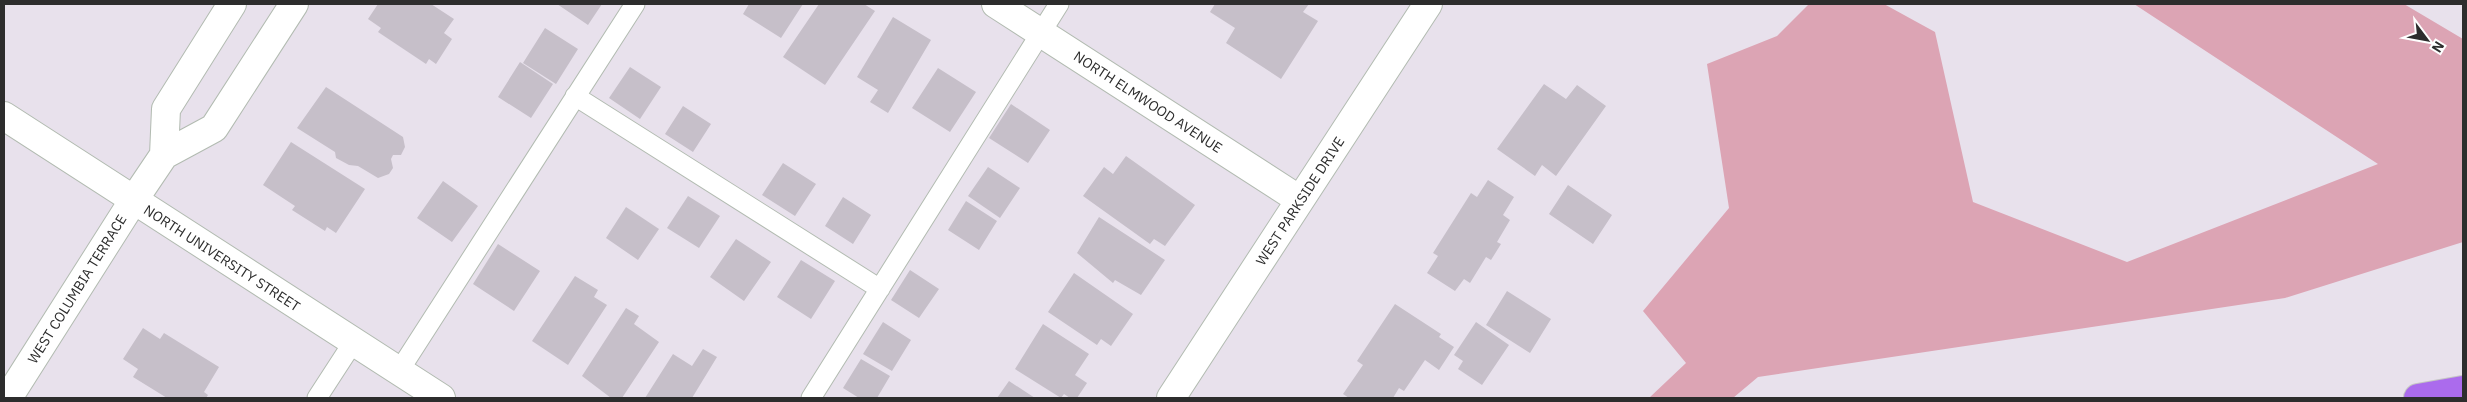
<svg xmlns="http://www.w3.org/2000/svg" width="2467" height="402" font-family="'IBM Plex Sans',sans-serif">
<rect width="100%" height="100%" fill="#e8e1ec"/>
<!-- green -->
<path fill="#dca4b4" d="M1809,4H1884L1935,32L1973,202L2127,262L2378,164L2134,4H2404L2463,39V242L2285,298L1758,377L1733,398H1649L1686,363L1643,311L1729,208L1707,64L1777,36Z"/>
<!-- building -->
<path fill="#c6bfc9" d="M378,4H431L454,19L444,33L452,39L436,64L429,59L426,64L378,32L381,28L368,19Z
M557,4H602L588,25Z
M749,4H803L781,38L743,14Z
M819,4H864L875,11L825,85L783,57Z
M1215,4H1309L1303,12L1318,21L1281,79L1226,43L1235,28L1210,12Z
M893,17L931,40L888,113L870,102L878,90L857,77Z
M545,28L578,49L556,84L523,63Z
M520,62L553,84L531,118L498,97Z
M630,67L661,87L640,119L609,98Z
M938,68L976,92L950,132L912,108Z
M1544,84L1566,99L1577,85L1606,106L1556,176L1542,165L1535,176L1497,149Z
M326,87L403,137L405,147L401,155H393L391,159L393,168L389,174L378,178L358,166L349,165L336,158L335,152L297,128Z
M1011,104L1050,130L1028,163L989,138Z
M683,106L711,124L693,152L665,134Z
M291,142L365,189L336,233L327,227L325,231L292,210L295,206L263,185Z
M1126,156L1195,205L1165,246L1154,239L1150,244L1083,196L1104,167L1113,174Z
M783,163L816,184L795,216L762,195Z
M988,167L1020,188L1000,218L968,196Z
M1488,180L1514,197L1503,215L1510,220L1497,242L1501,244L1491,260L1486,257L1470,283L1464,279L1455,291L1427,273L1438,256L1433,253L1471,193L1477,197Z
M443,181L478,206L452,242L417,218Z
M1568,185L1612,215L1593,244L1549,214Z
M688,196L720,216L699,248L667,228Z
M843,197L871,215L853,244L825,226Z
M966,201L997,221L979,250L948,230Z
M626,207L659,229L638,260L606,238Z
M1099,217L1165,260L1141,295L1115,280L1113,283L1077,253Z
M736,239L771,262L744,301L710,277Z
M498,244L540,271L514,311L473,284Z
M801,260L835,281L811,319L777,297Z
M910,270L939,289L919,318L891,300Z
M1074,273L1133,314L1111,346L1101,339L1097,345L1048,312Z
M575,276L598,290L594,297L607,305L568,365L532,341Z
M1507,291L1551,319L1530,353L1486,325Z
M1395,304L1441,334L1439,337L1454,347L1439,370L1425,360L1404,391L1399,388L1393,398H1349L1343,394L1363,365L1357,361Z
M626,308L639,316L634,324L659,342L622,398H611L582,376Z
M883,322L911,340L892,371L863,354Z
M1476,322L1509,345L1482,385L1458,369L1463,361L1454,355Z
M1043,324L1089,354L1075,375L1087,383L1077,398H1070L1064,394L1061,398L1015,369Z
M143,328L160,339L164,333L219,367L204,392L208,395L206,398H167L133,377L138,369L123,359Z
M703,349L717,357L692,398H645L673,354L692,366Z
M861,359L890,376L877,398H859L843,388Z
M1009,381L1035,398H997Z"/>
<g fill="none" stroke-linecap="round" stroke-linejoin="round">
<defs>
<path id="lane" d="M575,96L880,289
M399,371L635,4
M317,398L354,341
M811,398L1059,4"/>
<path id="street" d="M996,4L1300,200
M164,155L166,109L232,4
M133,201L164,155L214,128L294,4
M1171,398L1428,4"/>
<path id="secondary" d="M4,116L441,398
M8,398L133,201"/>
<path id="highway" d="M2418,398L2463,390"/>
</defs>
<!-- lane casing -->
<use href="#lane" stroke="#b2bbb1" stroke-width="21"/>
<!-- street casing -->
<use href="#street" stroke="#b2bbb1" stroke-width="30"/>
<!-- secondary casing -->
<use href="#secondary" stroke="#b2bbb1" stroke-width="30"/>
<!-- highway casing -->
<use href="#highway" stroke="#c4c4c4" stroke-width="30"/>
<!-- lane -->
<use href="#lane" stroke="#fff" stroke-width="19"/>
<!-- street -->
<use href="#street" stroke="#fff" stroke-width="28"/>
<!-- secondary -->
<use href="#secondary" stroke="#fff" stroke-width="28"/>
<!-- highway -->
<use href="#highway" stroke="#ab6bed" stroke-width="28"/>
</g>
<g text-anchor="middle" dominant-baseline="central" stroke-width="4.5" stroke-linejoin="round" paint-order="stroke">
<!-- street labels -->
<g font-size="14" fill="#2d2d2d" stroke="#fff">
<text transform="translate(1148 102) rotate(33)">NORTH ELMWOOD AVENUE</text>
<text transform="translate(1300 201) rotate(-57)">WEST PARKSIDE DRIVE</text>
<text transform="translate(222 258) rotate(33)">NORTH UNIVERSITY STREET</text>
<text transform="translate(77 289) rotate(-58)">WEST COLUMBIA TERRACE</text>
</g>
</g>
<!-- border -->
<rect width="2467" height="402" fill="none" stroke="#2d2d2d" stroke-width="10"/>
<!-- north arrow -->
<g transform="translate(2427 40) rotate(122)" stroke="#ffffff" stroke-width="4" paint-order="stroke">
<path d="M0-4L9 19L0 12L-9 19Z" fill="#2d2d2d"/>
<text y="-8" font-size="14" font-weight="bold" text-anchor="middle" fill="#2d2d2d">N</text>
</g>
</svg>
